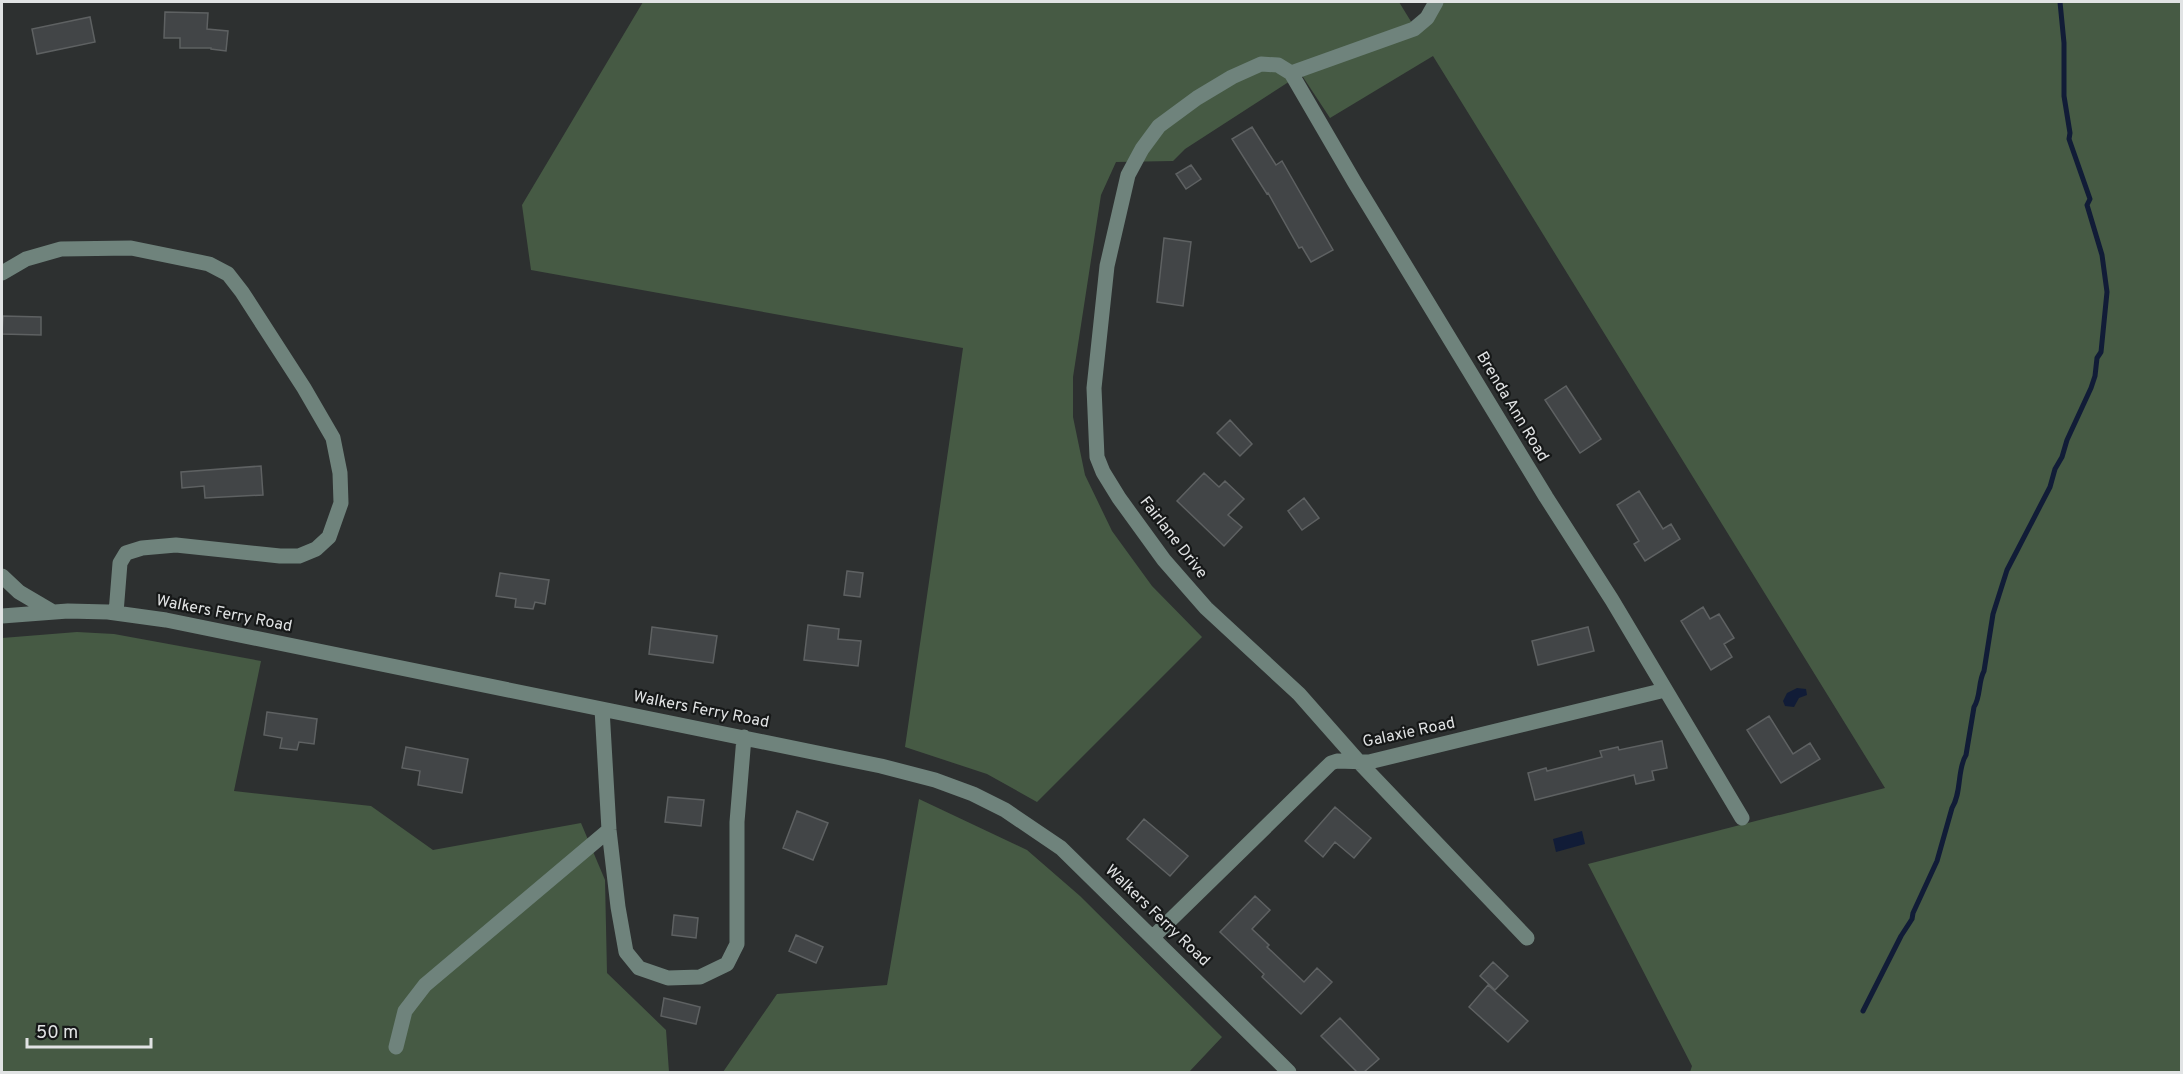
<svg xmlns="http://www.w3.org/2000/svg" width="2183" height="1074" font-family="Overpass,sans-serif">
<rect width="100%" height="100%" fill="#2d3030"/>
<!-- green -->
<path fill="#465a44" d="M643,2H1399L1415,28L1433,2H2181V1072H1690L1692,1066L1588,864L1885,788L1433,56L1330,118L1301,74L1185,149L1173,161L1116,162L1101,195L1073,377V417L1085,475L1112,531L1152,586L1202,637L1037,802L987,774L905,747L963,348L531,270L522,205Z
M77,632L114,634L261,661L234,791L371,806L433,850L581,823L605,880L607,973L666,1030L669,1072H2V638Z
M919,799L1027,850L1080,896L1222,1037L1189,1072H723L777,994L887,985Z"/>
<!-- water -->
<path fill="#111c37" d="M1797,688L1806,689L1807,695L1799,698L1794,707L1785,706L1783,701L1787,693Z
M1582,831L1585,844L1556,852L1553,839Z"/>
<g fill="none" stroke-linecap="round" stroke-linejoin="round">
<!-- stream -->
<path stroke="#111c37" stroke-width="5" d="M1863,1011L1901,936L1912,919L1913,913L1937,861L1952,808C1962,792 1957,769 1966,755L1974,707C1981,696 1978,682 1984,671L1993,614L2007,570L2050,487L2055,469L2062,457L2067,440L2091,388L2095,376L2097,358L2101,352L2107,292L2102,255L2087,205L2090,199L2069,139L2070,133L2064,96V43L2060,2"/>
</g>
<!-- building -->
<path fill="#424547" stroke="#5e6162" stroke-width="1.5" d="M165,12L208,13L207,29L228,31L226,51L211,49V48H180V38H164Z
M90,17L95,42L37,54L32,29Z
M1252,127L1276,165L1282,161L1333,250L1311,262L1302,247L1299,248L1268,193L1267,194L1232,139Z
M1191,165L1201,179L1186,189L1176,174Z
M1164,238L1191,242L1183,306L1157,302Z
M3,316L41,317V335L2,334Z
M1566,386L1601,439L1580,453L1545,400Z
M1230,420L1252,444L1240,456L1217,433Z
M261,466L263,495L205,498L204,486L182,488L181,472Z
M1204,473L1219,487L1225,481L1244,499L1228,515L1242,527L1224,546L1177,501Z
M1639,491L1663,529L1671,524L1680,539L1645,561L1634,544L1639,541L1617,505Z
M1304,498L1319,518L1302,530L1288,511Z
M847,571L863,573L860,597L844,595Z
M500,573L549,580L545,604L535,602L533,609L515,607L516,599L496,596Z
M1703,607L1710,619L1719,614L1734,638L1724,644L1732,657L1711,670L1681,621Z
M808,625L839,629L838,639L861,641L858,666L804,660Z
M652,627L717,636L713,663L649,654Z
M1588,627L1594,651L1538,665L1532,641Z
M267,712L317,719L314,744L299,742L297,750L280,748L282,738L264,735Z
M1769,716L1793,754L1810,743L1820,759L1781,783L1747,730Z
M1662,741L1667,768L1652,771L1654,780L1636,784L1634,775L1535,800L1528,773L1546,768L1547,771L1602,757L1600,751L1618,747L1619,750Z
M406,747L468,759L462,793L418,785L420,771L402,768Z
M668,797L704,800L701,826L665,822Z
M1335,807L1371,838L1354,858L1335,842L1323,857L1305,841Z
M797,811L828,823L813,860L783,848Z
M1144,819L1188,856L1170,876L1127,839Z
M1255,896L1270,910L1252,929L1269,945L1267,947L1304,982L1317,968L1332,982L1301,1014L1262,977L1264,974L1220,932Z
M674,915L698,918L696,938L672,935Z
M796,935L823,947L816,963L789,951Z
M1493,962L1508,976L1495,990L1480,976Z
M1488,985L1528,1021L1508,1042L1469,1007Z
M664,998L700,1007L696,1024L661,1016Z
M1340,1018L1379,1059L1364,1072H1357L1321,1036Z"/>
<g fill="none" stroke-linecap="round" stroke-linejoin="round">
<!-- minor -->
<path stroke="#6f837c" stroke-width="15" d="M1291,73L1414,29L1427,18L1436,2
M2,273L26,259L61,249L131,248L209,264L228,274L242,292L304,388L333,438L340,473L341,503L329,537L316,549L299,556H280L176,545L142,548L126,553L120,563L116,613
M2,576L19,592L53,612
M2,616L68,611L108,612L166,620L881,766L935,780L973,794L1005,810L1061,848L1289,1072
M602,709L609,830L618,907L626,952L639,968L668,978L700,977L727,964L737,944V822L744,737
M1153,937L1331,763L1337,761L1369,762L1665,690
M1527,938L1359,762L1299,694L1206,608L1164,560L1119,498L1103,472L1097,457L1094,388L1107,266L1128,175L1142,149L1159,126L1197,98L1232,77L1261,64L1278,65L1291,73L1355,183L1546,497L1612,600L1742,818
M396,1047L405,1011L425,985L609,830"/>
</g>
<g text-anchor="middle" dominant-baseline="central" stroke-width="4.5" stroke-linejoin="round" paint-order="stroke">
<!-- street labels -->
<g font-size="16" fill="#e1e3e4" stroke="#161818">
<text transform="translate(1512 407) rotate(59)">Brenda Ann Road</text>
<text transform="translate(1173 538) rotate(52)">Fairlane Drive</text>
<text transform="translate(224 614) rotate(11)">Walkers Ferry Road</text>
<text transform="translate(701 710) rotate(11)">Walkers Ferry Road</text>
<text transform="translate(1409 733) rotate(-12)">Galaxie Road</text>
<text transform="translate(1157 916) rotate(44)">Walkers Ferry Road</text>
</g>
</g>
<!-- border -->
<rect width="2183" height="1074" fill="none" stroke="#e1e3e4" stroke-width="6"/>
<!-- scale -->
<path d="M27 1038v9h124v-9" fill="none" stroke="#e1e3e4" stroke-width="3"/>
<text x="36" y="1038" font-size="18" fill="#e1e3e4" stroke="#161818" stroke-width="4.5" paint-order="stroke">50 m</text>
</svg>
